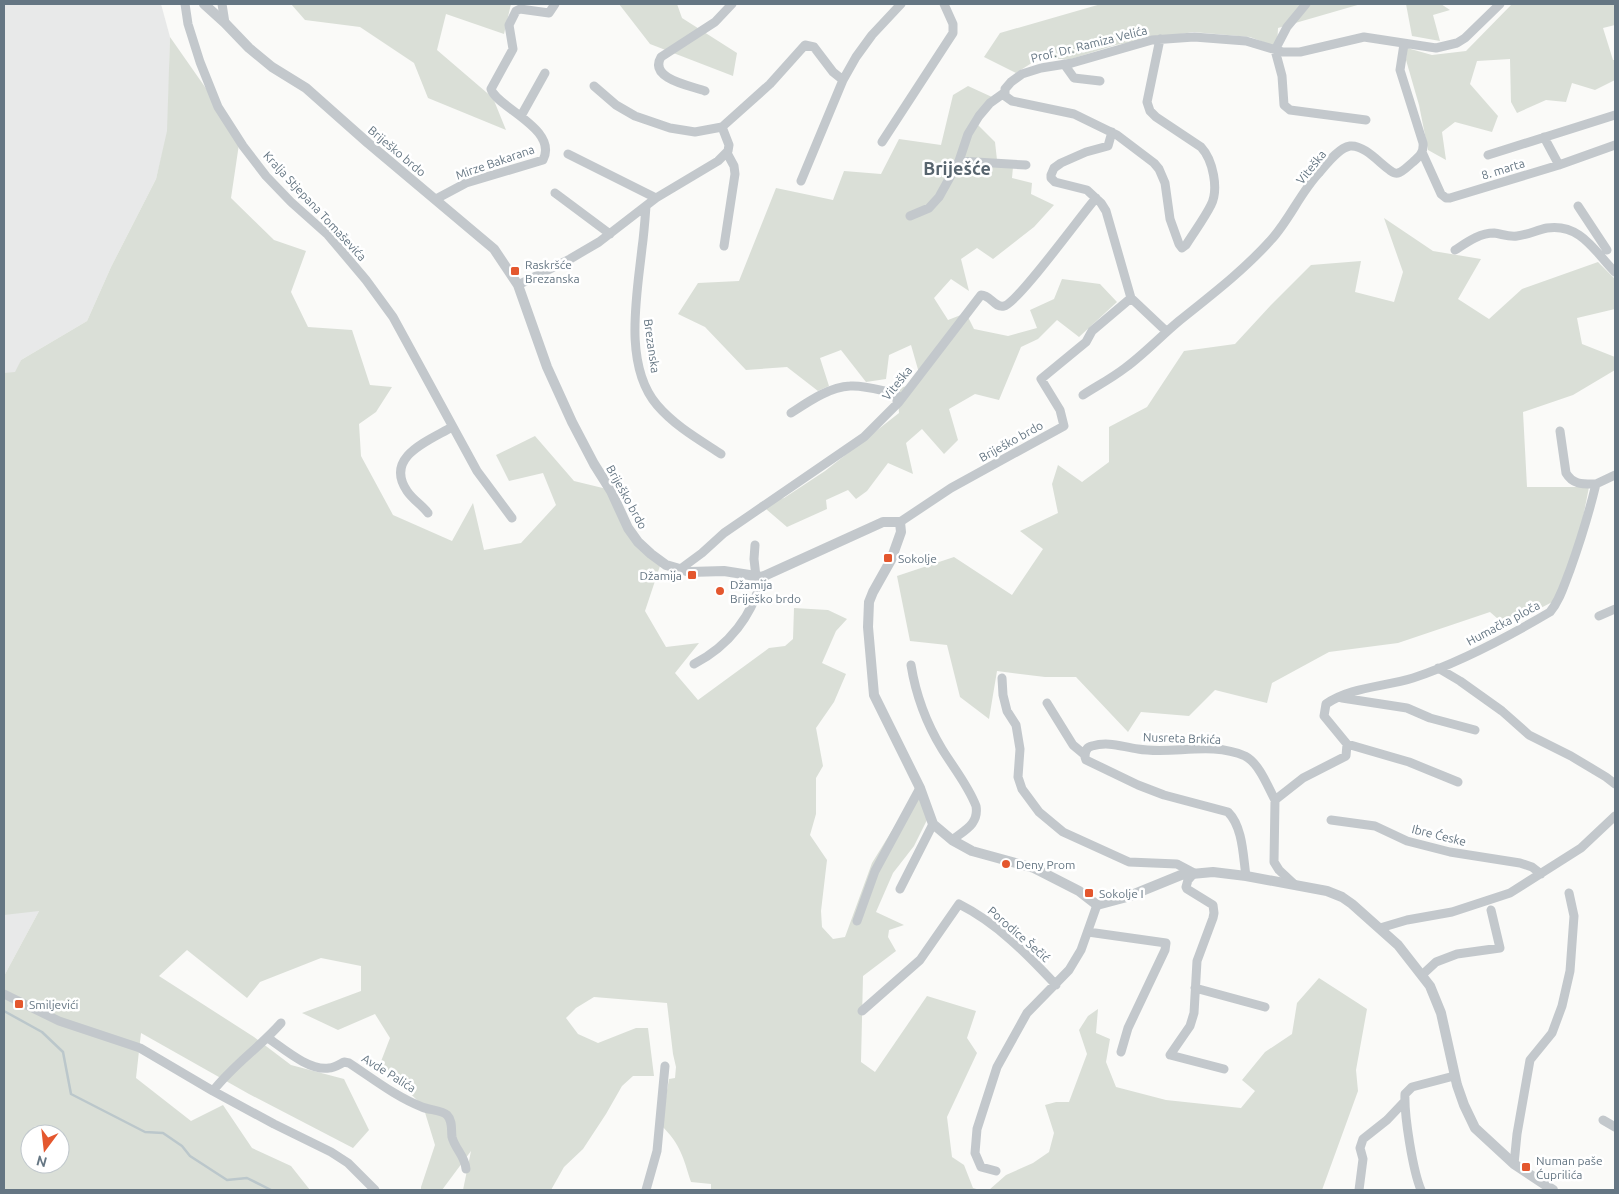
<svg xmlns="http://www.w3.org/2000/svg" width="1619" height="1194" font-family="Ubuntu,sans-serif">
<rect width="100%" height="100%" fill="#fafaf8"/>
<!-- built -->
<path fill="#e8e9e9" d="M4,4H161L170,37L168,131L156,179L111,267L87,321L21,360L4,405Z
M4,895L39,911L4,976Z"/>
<!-- green -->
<path fill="#dadfd7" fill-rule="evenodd" d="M291,4H511L504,34L446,14L437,50L493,98L506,130L428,98L414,63L360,27L305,20Z
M619,4H677L682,18L737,53L733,76L650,44Z
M1101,4H1441L1450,10L1433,15L1440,41L1412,36L1406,4H1361L1278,28L1277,47L1250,37L1193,32L1116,45L1071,59H1038L1016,73L984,57L1000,33Z
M1512,4H1615V25L1603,28L1613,60H1615V80L1595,90L1572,83L1566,102L1546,100L1517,113L1511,102L1510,59L1477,61L1470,84L1498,116L1492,132L1455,122L1442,132L1446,160L1428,150L1419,105L1406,60L1407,48L1432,55L1466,51Z
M170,37L219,107L239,144L231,198L274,240L306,251L291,292L308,327L352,330L370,385L392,387L376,412L359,424L361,456L393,515L452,541L473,503L484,550L521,543L556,505L543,473L509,481L496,455L535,436L574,481L611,490L628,529L660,566L645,611L666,647L699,643L675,673L698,700L769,648L785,646L793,639L794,608L828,610L847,619L836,631L822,663L846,674L834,702L816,728L823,766L816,778V814L810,835L827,860L821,911L822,927L833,939L845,937L872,863L917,790L928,818L914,846L893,873L876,912L904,925L889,930L888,937L896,951L863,976L861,1062L875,1072L927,996L976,1011L967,1038L977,1053L947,1117L952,1157L964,1165L973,1188L980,1190H711V1184L691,1182C683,1157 681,1145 661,1125L669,1079L675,1078L676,1067L673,1054L667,1003L594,997L576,1008L566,1018L578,1034L598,1043L636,1028H648L654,1076H633L622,1086L606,1114L583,1149L564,1167L551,1190H463L471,1151L442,1190H421V1187L435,1145L423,1106L380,1064L390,1038L375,1014L338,1030L302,1013L361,991V966L321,958L260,982L247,998L187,950L159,976L254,1037L291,1065L344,1079L369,1130L353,1148L249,1094L141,1033L136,1078L191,1121L223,1105L252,1148L291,1166L310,1190H4V976L39,911L4,915V373L15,372L21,360L87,321L111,267L156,179L167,131ZM30,1134H60V1164H30Z
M968,86L992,97L977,124L995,142L997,160L1013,167L1012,178L1032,183L1031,194L1054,205L1034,227L993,259L977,248L961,259L969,291L951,279L934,298L948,320L966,313L974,329L1008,336L1037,328L1030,310L1054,299L1062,279L1100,284L1117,302L1079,337L1057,320L1038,339L1021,347L999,400L975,394L949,409L958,440L944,454L922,429L906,443L913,474L888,463L867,491L856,499L848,490L826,500L827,509L787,527L759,503L784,498L825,471L899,413L897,389L916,383L919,373L911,345L889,355L886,379L866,382L841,350L820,358L829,386L818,391L787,367L746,370L705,327L678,314L698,283L739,281L776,188L833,200L844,171L881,174L899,139L941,145L953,95Z
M1384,218L1433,251L1481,259L1458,299L1489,319L1522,289L1598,262L1615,279V309L1577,318L1582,344L1615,357V370L1573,395L1523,412L1527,487H1589L1580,533L1558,599L1506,626L1490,612L1398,643L1329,652L1272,683L1267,703L1215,690L1189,716L1141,712L1128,732L1076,677H1045L997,671L989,719L960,697L947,645L910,641L897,576L954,557L1012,595L1043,549L1020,531L1058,513L1052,484L1058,465L1082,482L1109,462V427L1147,407L1184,351L1235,344L1271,305L1311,265L1361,261L1355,292L1394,302L1403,272Z
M1319,978L1367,1009L1356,1070L1358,1091L1322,1190H989L1006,1175L1033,1163L1049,1152L1054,1133L1045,1105L1056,1102H1069L1087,1054L1079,1030L1088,1016L1098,1009L1096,1033L1110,1039L1106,1062L1116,1087L1166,1100L1241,1108L1255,1091L1242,1080L1265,1052L1292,1034L1297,1003Z"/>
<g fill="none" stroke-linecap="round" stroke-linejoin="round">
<!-- stream -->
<path stroke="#bbc7cb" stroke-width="2.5" d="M4,1011L42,1032L63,1052L71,1094L145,1132L163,1133L182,1146L190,1156L227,1180L247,1178L271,1190"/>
<!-- minor -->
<path stroke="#c3c8cc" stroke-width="9" d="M185,4L188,24L200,62L218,107L243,146L266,176L291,202L328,235L366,280L393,317L477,471L512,518
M222,4L225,23
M1306,4L1287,27L1275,50L1282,76L1284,105L1290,110L1366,120
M1160,39L1147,102L1150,111L1156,117L1201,147C1213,160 1219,189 1211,205C1204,219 1194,232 1186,245L1182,248L1179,244L1170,219L1165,183L1159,169L1154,163L1117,135L1074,114L1012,101L1005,96V89L1011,82L1022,74L1041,68L1072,63L1152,40L1194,37L1246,41L1283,52H1300L1364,37L1436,48L1457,43L1465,38L1500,4
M1064,64L1074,78L1100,81
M594,86L616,105L635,116L670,128L695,132L722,127L770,84L805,45L814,47L833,72L843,80
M705,91C692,86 648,79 661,57L715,22L732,4
M521,116L545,73
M1112,132L1108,146L1086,152L1061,163L1054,168L1051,175V178L1055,182L1087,190L1101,203L1106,211L1131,298L1166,331
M1544,137L1559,165
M882,142L953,33V24L944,4
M1422,152L1441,194L1446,198H1450L1559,165L1615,145
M568,154L656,198
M1488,155L1615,115
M959,161L1026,165
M801,181L843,80L856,57L872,35L901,4
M555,193L610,234
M436,199L466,183L543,160C559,129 496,107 491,89L513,49L509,25L516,11L520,9L549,13L555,4
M646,206C645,220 644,234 642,248C637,295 623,365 657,405C675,426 698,439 721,454
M1578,206L1607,250
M910,216L929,208L939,197L959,161L968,134L979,116L990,103L1004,93
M724,246L735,174L734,166L727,153
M1455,250C1466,243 1479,233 1494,233C1502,234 1508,237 1517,236C1527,235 1537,230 1547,228C1581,223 1595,252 1615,272
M518,285L570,259L599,242L656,198L718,161L728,151L729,145L722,127
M1083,395C1097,386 1112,378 1125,368C1144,354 1161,336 1179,321C1210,296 1243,271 1270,241C1289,221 1300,193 1319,173C1326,165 1338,148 1350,146C1368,144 1389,176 1398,173C1403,172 1409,165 1413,162C1420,156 1424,152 1423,143L1400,70L1404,44
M791,413C808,402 829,387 850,386C864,385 879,390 893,393L897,395V404
M1560,431L1566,473C1573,485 1583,484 1596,484
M428,513C422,505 413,500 407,491C384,457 428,441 452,427
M900,522L951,488L1064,426L1060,410L1041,379L1086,342L1092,331L1131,298
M755,545L754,559L756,577
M679,570L702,553L724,533L864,437L899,402L981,295C991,295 994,308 1004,306C1017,304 1082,214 1096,198
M1599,616L1615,609
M694,664C729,646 753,615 762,577
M911,665C916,696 925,721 942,749C953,767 968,785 976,806C979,824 965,830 952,840
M1438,668L1460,681L1502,711L1529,735L1571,756L1606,777L1615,784
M1002,678L1003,695L1007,711L1016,725L1020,749L1018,777L1022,789L1039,812L1063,832L1129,862L1177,864L1194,873L1188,880L1186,887L1187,889L1213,905L1214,913L1213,918L1197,961L1194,1013L1190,1026L1170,1055L1224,1069
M1342,698L1407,708L1430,718L1475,730
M1047,703L1073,745L1085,755
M1347,744L1409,762L1458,782
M1331,820L1375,826L1407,841L1450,852L1520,863L1532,867L1541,874
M1246,876C1243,856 1243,827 1228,812L1164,795L1138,785L1086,760L1085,757C1085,752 1086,747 1092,746C1109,741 1122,747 1138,749C1172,755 1211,741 1245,756C1259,763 1268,787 1275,800
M1294,884L1279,870L1274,862L1275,800L1303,778L1346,756L1347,744L1324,716L1326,704C1350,687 1384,687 1413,678C1461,662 1506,638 1550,612C1560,600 1564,585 1570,570C1580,542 1589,513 1596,484L1615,475
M900,889L933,824
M857,921L875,871L920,788
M1380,928L1407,920L1452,912L1510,893L1581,848L1615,816
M1088,932L1166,943L1165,950L1128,1028L1121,1052
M1422,975L1436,962L1457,954L1500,948L1491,910
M1195,988L1265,1007
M4,994L59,1021L140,1048L213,1091L274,1124L331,1152L348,1163L375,1190
M862,1011L920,960L959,904C997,923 1027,954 1056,985
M268,1038C284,1049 309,1071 329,1068C334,1068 340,1064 344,1062L349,1063C372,1078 396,1097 422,1107C429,1110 442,1110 447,1115C453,1121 451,1130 452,1137C455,1149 465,1156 466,1169
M213,1091C232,1066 260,1047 281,1023
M1603,1120L1615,1127
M1514,1164L1517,1134L1530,1060L1552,1033L1562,1006L1570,971L1574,916L1569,893
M996,1171L981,1167L975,1153L977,1129L997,1067L1027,1013L1069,970L1081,950L1097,905
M646,1190L657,1151L665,1066
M1359,1190L1363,1159L1360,1148L1363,1139L1387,1120L1405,1101
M1421,1190C1413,1171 1404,1116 1405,1094L1412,1087L1454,1076"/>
<!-- tertiary -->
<path stroke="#c3c8cc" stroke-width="10" d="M204,4L225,23L249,48L272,67L306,88L368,143L494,249L518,285L547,367L572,422L594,464L611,491L628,528L638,542L651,554L666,565L690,572L724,571L762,577L883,522H900L901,532L891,560L873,592L869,602L868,627L874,695L920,788L933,824L952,840L972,851L1034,868L1079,891L1097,905L1127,897L1181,875L1213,872L1246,876L1327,891L1342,897L1352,904L1398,945L1430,986L1441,1013L1457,1085L1464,1105L1475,1128L1514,1164L1553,1190"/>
</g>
<!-- markers -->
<g fill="#e4572e" stroke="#fff" stroke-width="2">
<rect x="510" y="266" width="10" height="10" rx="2.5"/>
<rect x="883" y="553" width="10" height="10" rx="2.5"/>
<rect x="687" y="570" width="10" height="10" rx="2.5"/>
<circle cx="720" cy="591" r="5"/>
<circle cx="1006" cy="864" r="5"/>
<rect x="1084" y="888" width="10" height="10" rx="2.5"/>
<rect x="14" y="999" width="10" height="10" rx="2.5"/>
<rect x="1521" y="1162" width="10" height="10" rx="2.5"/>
</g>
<g text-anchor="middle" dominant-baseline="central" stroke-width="5" stroke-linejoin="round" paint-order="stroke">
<!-- street labels -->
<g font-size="12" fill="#657683" stroke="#fff">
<text transform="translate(1089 44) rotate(-14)">Prof. Dr. Ramiza Velića</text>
<text transform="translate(397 151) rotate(40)">Briješko brdo</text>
<text transform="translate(495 162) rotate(-19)">Mirze Bakarana</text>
<text transform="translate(1311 167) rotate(-51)">Viteška</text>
<text transform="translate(1503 169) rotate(-17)">8. marta</text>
<text transform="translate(315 206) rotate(47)">Kralja Stjepana Tomaševića</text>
<text transform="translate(652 346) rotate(82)">Brezanska</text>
<text transform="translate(897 383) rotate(-51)">Viteška</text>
<text transform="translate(1011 441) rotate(-29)">Briješko brdo</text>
<text transform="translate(627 497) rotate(61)">Briješko brdo</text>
<text transform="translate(1503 623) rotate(-28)">Humačka ploča</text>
<text transform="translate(1182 738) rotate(2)">Nusreta Brkića</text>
<text transform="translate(1439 835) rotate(14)">Ibre Ćeske</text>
<text transform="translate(1019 934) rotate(41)">Porodice Šečić</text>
<text transform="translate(389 1073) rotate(32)">Avde Palića</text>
</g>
<!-- poi labels -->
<g font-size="12" fill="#657683" stroke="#fff" text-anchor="start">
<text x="525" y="264">Raskršće<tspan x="525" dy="14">Brezanska</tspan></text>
<text x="898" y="558">Sokolje</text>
<text x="682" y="575" text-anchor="end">Džamija</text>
<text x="730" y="584">Džamija<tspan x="730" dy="14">Briješko brdo</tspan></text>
<text x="1016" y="864">Deny Prom</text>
<text x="1099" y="893">Sokolje I</text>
<text x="29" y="1004">Smiljevići</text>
<text x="1536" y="1160">Numan paše<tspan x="1536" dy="14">Ćuprilića</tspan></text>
</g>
<!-- district labels -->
<g font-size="18" font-weight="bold" fill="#57646e" stroke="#fff">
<text x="957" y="168">Briješće</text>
</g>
</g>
<!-- border -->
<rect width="1619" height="1194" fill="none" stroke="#657683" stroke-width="10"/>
<!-- north arrow -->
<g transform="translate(45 1149) rotate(195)"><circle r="24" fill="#ffffff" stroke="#c1c8cd"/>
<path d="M0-4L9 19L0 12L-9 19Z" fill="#e4572e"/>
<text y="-8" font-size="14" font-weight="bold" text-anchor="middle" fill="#657683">N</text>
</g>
</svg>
